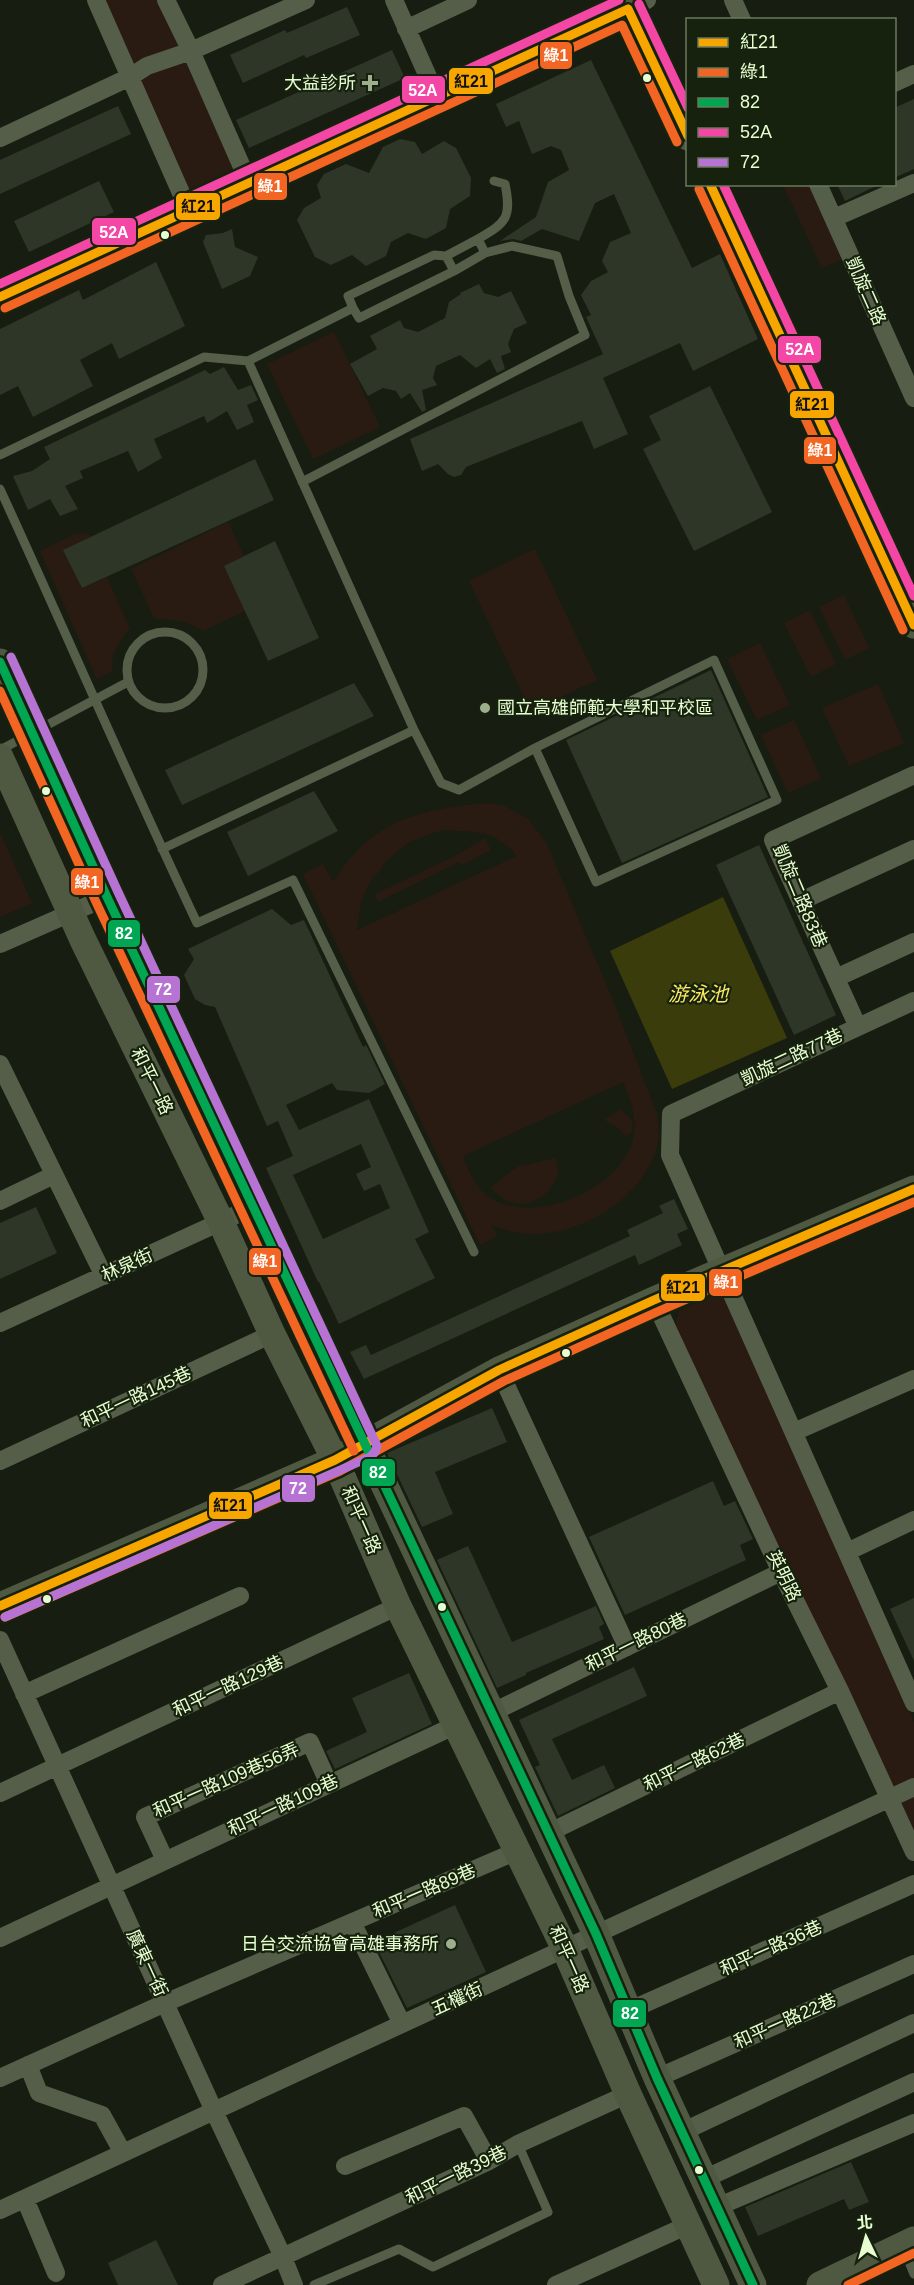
<svg xmlns="http://www.w3.org/2000/svg" width="914" height="2285" font-family="Helvetica,'Noto Sans TC',sans-serif">
<rect width="100%" height="100%" fill="#181d12"/>
<!-- green -->
<path fill="#291b11" fill-rule="evenodd" d="M101,0H163L238,168L185,191Z
M783,185H809L843,259L822,268Z
M334,332L380,427L313,459L267,364Z
M228,522L244,556L224,566L245,611L203,631L186,622L154,618L131,569Z
M84,533L92,536L63,550L82,588L107,577L130,629C118,640 111,654 112,671L97,679L40,551L75,534Z
M535,549L597,680L531,711L469,581Z
M844,595L869,648L845,660L819,607Z
M810,610L836,664L811,677L784,623Z
M760,643L790,705L757,720L727,659Z
M878,684L904,743L849,766L822,708Z
M794,720L821,778L788,793L761,735Z
M490,803L505,806L528,819L546,842L612,998L657,1114C658,1125 660,1136 657,1146C641,1209 549,1255 491,1224L497,1236L480,1245L303,874L323,864L333,882C340,872 347,861 356,852C389,815 443,806 490,803ZM442,830C476,833 493,828 517,856L357,930L361,901L371,880L378,873L388,859L411,841ZM623,1082C631,1100 638,1121 633,1140C619,1191 535,1225 490,1198C477,1190 468,1171 463,1156Z
M0,833L32,903L0,917Z
M485,838L491,850L462,865L459,862L378,902L375,894L455,856Z
M621,1109L632,1121V1131L626,1137L617,1127L604,1120Z
M556,1158C557,1163 559,1168 558,1173C554,1193 531,1208 510,1202C503,1199 496,1193 490,1188L517,1167Z
M711,1296L726,1298L914,1722V1855L675,1326L679,1311Z"/>
<!-- water -->
<path fill="#3a3c0b" d="M723,897L787,1038L672,1089L610,951Z"/>
<!-- building -->
<path fill="#2e3627" fill-rule="evenodd" d="M347,7L360,35L306,58L304,55L243,83L230,55L285,30L287,33Z
M392,50L405,78L249,148L236,120Z
M591,60L692,268L720,254L758,339L693,371L680,343L603,378L628,434L594,449L582,421L466,467L461,475L454,477L448,474L438,464L422,471L410,439L603,354L586,317L591,315L581,295L591,281L608,272L602,261L610,242L631,233L614,194L595,203L579,241L542,229L521,241L513,239L500,241L536,217L548,182L569,170L561,150L551,146L532,154L519,121L506,127L496,104Z
M914,99V169L894,178V108Z
M118,106L131,134L0,194V160Z
M400,139L415,142L422,154L444,141L456,148L471,178L470,196L450,209L446,228L426,239L408,233L391,242L386,256L366,266L352,255L331,265L315,257L297,220L304,208L321,198L317,185L324,174L346,164L369,173L383,147Z
M99,181L114,212L29,252L14,221Z
M837,184H880L845,201Z
M232,229L235,247L258,257L250,276L222,289L203,242L206,235L223,233Z
M156,262L185,326L119,359L112,343L80,360L93,386L33,417L18,386L0,395V329L79,290L83,300Z
M479,284L484,293L498,297L511,291L527,323L514,329L508,344L511,352L501,356L505,369L497,373L490,359L476,368L460,355L436,366L433,378L437,385L422,390L426,410L422,412L410,393L401,399L396,391L383,388L368,396L350,364L377,349L370,336L400,320L404,328L418,332L445,318L449,302L461,294L460,293Z
M224,367L238,390L251,385L258,400L247,405L254,422L237,430L227,411L207,423L204,416L154,439L162,458L138,472L128,451L80,471L83,478L65,486L78,509L60,516L50,499L28,510L13,476L32,471L50,459L44,447L205,370L210,374Z
M710,386L772,512L694,551L643,449L661,440L649,416Z
M255,459L274,500L82,588L63,550Z
M275,541L319,638L268,661L224,566Z
M711,670L768,797L622,863L566,740Z
M354,683L374,716L182,805L165,770Z
M314,791L338,831L248,876L227,832Z
M759,845L836,1015L794,1035L716,865Z
M272,909L291,925L304,920L363,1047L366,1045L385,1084L369,1093L337,1090L332,1083L286,1105L299,1130L369,1099L429,1232L415,1239L435,1278L339,1324L319,1282H318L266,1168L293,1156L278,1121L267,1126L215,1007L205,1005L195,999L184,975L194,959L188,949ZM361,1144L371,1167L356,1174L364,1191L380,1184L390,1208L323,1239L293,1175Z
M674,1199L688,1229L677,1234L682,1245L639,1265L635,1255L364,1379L350,1352L366,1345L371,1355L630,1236L627,1230L663,1213L659,1206Z
M36,1207L57,1253L0,1279V1223Z
M492,1408L507,1442L435,1472L453,1514L422,1527L387,1453Z
M713,1481L724,1506L735,1501L753,1539L740,1545L746,1560L625,1615L589,1537Z
M468,1546L512,1642L596,1606L604,1624L599,1627L604,1639L526,1673V1675L497,1688L437,1560Z
M914,1598V1661L890,1609Z
M634,1667L647,1696L552,1739L572,1780L604,1765L615,1788L558,1816L535,1767L540,1765L519,1720Z
M409,1673L432,1724L335,1769L326,1751L367,1732L352,1698Z
M455,1905L486,1972L407,2008L374,1942Z
M851,2162L869,2202L849,2210L844,2199L758,2236L745,2207Z
M156,2240L178,2285H118L108,2263Z"/>
<g fill="none" stroke-linecap="round" stroke-linejoin="round">
<!-- lane -->
<path stroke="#545e48" stroke-width="9" d="M478,239C506,223 512,218 505,184L494,181
M446,256L478,239L485,253L454,271
M0,455L204,357L248,361L353,308L348,296L434,255L446,256L454,271L359,318L353,308
M302,482L585,335L569,296L557,256L512,246L485,253
M0,489C66,633 129,779 197,923L293,880L474,1252
M127 670a38 38 0 1 1 76 0a38 38 0 1 1-76 0Z
M414,730L441,783L459,790L535,748L714,660L777,800L596,882L535,748
M0,750L128,682
M162,849L414,730L248,361
M903,2248L914,2274
M314,2285L399,2249L433,2267L548,2212L518,2144"/>
<!-- street -->
<path stroke="#545e48" stroke-width="18" d="M96,0L189,211
M166,0L191,51L249,183
M394,0L437,97
M733,0L742,20
M406,29L468,0
M894,83L914,74
M0,138L130,77L147,66L191,51L306,0
M818,184L914,398
M834,218L914,183
M0,297L647,0
M801,901L914,849
M0,944L107,897
M836,978L914,942
M914,1001L671,1114L670,1155L914,1703
M858,1027L773,840L914,775
M0,1064L104,1276
M0,1201L54,1175
M654,1300L781,1572L840,1691L914,1852
M0,1323L253,1207
M499,1370L627,1647
M794,1432L914,1379
M0,1461L272,1334
M847,1552L914,1520
M0,1640L214,2111L283,2257L294,2285
M24,1694L240,1596
M491,1713L781,1572
M0,1793L398,1606
M548,1833L840,1691
M165,1860L145,1817L310,1742L329,1784
M352,1922L402,2024
M0,1938L456,1725
M628,2011L914,1884
M28,2065L39,2093L102,2115L123,2153
M0,2078L165,2003L517,1851
M657,2078L914,1964
M682,2132L914,2023
M345,2166L464,2116L489,2161
M704,2179L914,2082
M25,2199L56,2273
M717,2207L914,2123
M0,2210L914,1787
M222,2285L489,2161L518,2144L628,2094
M556,2285L688,2225"/>
<!-- secondary -->
<path stroke="#4f5942" stroke-width="27" d="M624,0L688,137
M710,184L914,625
M0,662L107,897L596,1934L657,2078L753,2285
M0,757L83,940L221,1222L272,1334L335,1460L398,1606L565,1949L628,2094L716,2285
M0,1606L335,1460L499,1370L654,1300L914,1189
M820,2285L914,2240"/>
<defs>
<path id="bus-1" d="M628,9L688,136
M710,184L914,625
M0,297L628,9
M0,1606L335,1460L499,1370L654,1300L914,1189"/>
<path id="bus-2" d="M699,189L903,630
M5,308L622,25L677,142
M0,691L96,902L354,1451
M5,1617L340,1471L504,1381L659,1311L914,1202
M848,2285L914,2253"/>
<path id="bus-3" d="M0,662L107,897L596,1934L657,2078L753,2285"/>
<path id="bus-4" d="M639,4L688,108
M723,184L914,596
M0,284L619,0"/>
<path id="bus-5" d="M5,1617L370,1457L375,1452L377,1446L118,892L11,657"/>
</defs>
<!-- bus-1 casing -->
<use href="#bus-1" stroke="#17220e" stroke-width="14"/>
<!-- bus-2 casing -->
<use href="#bus-2" stroke="#17220e" stroke-width="14"/>
<!-- bus-3 casing -->
<use href="#bus-3" stroke="#17220e" stroke-width="14"/>
<!-- bus-4 casing -->
<use href="#bus-4" stroke="#17220e" stroke-width="14"/>
<!-- bus-5 casing -->
<use href="#bus-5" stroke="#17220e" stroke-width="14"/>
<!-- bus-1 -->
<use href="#bus-1" stroke="#f7a600" stroke-width="9"/>
<!-- bus-2 -->
<use href="#bus-2" stroke="#f26522" stroke-width="9"/>
<!-- bus-3 -->
<use href="#bus-3" stroke="#00a651" stroke-width="9"/>
<!-- bus-4 -->
<use href="#bus-4" stroke="#f346a5" stroke-width="9"/>
<!-- bus-5 -->
<use href="#bus-5" stroke="#b673d3" stroke-width="9"/>
</g>
<!-- markers -->
<g fill="#e6fed0" stroke="#17220e" stroke-width="2">
<circle cx="647" cy="78" r="5"/>
<circle cx="165" cy="235" r="5"/>
<circle cx="46" cy="791" r="5"/>
<circle cx="566" cy="1353" r="5"/>
<circle cx="47" cy="1599" r="5"/>
<circle cx="442" cy="1607" r="5"/>
<circle cx="699" cy="2170" r="5"/>
</g>
<g fill="#9eaf8e" stroke="#17220e" stroke-width="2">
<path d="M367 74h6v6h6v6h-6v6h-6v-6h-6v-6h6z"/>
<circle cx="485" cy="708" r="6"/>
<circle cx="451" cy="1944" r="6"/>
</g>
<g text-anchor="middle" dominant-baseline="central" stroke-width="4.5" stroke-linejoin="round" paint-order="stroke">
<!-- poi labels -->
<g font-size="18" fill="#e6fed0" stroke="#17220e" text-anchor="end">
<text x="356" y="83">大益診所</text>
<text x="497" y="708" text-anchor="start">國立高雄師範大學和平校區</text>
<text x="439" y="1944">日台交流協會高雄事務所</text>
</g>
<!-- street labels -->
<g font-size="18" fill="#e6fed0" stroke="#17220e">
<text transform="translate(866 291) rotate(66)">凱旋二路</text>
<text transform="translate(800 896) rotate(67)">凱旋二路83巷</text>
<text transform="translate(792 1057) rotate(-25)">凱旋二路77巷</text>
<text transform="translate(152 1081) rotate(64)">和平一路</text>
<text transform="translate(127 1265) rotate(-25)">林泉街</text>
<text transform="translate(136 1397) rotate(-25)">和平一路145巷</text>
<text transform="translate(361 1520) rotate(66)">和平一路</text>
<text transform="translate(784 1576) rotate(64)">英明路</text>
<text transform="translate(636 1642) rotate(-26)">和平一路80巷</text>
<text transform="translate(228 1686) rotate(-25)">和平一路129巷</text>
<text transform="translate(694 1762) rotate(-26)">和平一路62巷</text>
<text transform="translate(226 1780) rotate(-24)">和平一路109巷56弄</text>
<text transform="translate(283 1805) rotate(-25)">和平一路109巷</text>
<text transform="translate(424 1891) rotate(-23)">和平一路89巷</text>
<text transform="translate(771 1948) rotate(-24)">和平一路36巷</text>
<text transform="translate(569 1959) rotate(66)">和平一路</text>
<text transform="translate(147 1963) rotate(65)">廣東一街</text>
<text transform="translate(457 1999) rotate(-25)">五權街</text>
<text transform="translate(785 2021) rotate(-24)">和平一路22巷</text>
<text transform="translate(456 2175) rotate(-26)">和平一路39巷</text>
</g>
<!-- water labels -->
<g font-size="20" font-style="italic" fill="#fce960" stroke="#17220e">
<text x="698" y="994">游泳池</text>
</g>
</g>
<g stroke="#17220e" stroke-width="2">
<rect x="539" y="41" width="34" height="29" rx="6" fill="#f26522"/>
<rect x="448" y="67" width="46" height="28" rx="6" fill="#f7a600"/>
<rect x="401" y="75" width="45" height="29" rx="6" fill="#f346a5"/>
<rect x="253" y="172" width="35" height="29" rx="6" fill="#f26522"/>
<rect x="175" y="192" width="46" height="29" rx="6" fill="#f7a600"/>
<rect x="91" y="217" width="46" height="29" rx="6" fill="#f346a5"/>
<rect x="777" y="335" width="45" height="29" rx="6" fill="#f346a5"/>
<rect x="789" y="390" width="46" height="29" rx="6" fill="#f7a600"/>
<rect x="803" y="436" width="34" height="29" rx="6" fill="#f26522"/>
<rect x="70" y="867" width="34" height="29" rx="6" fill="#f26522"/>
<rect x="107" y="919" width="34" height="29" rx="6" fill="#00a651"/>
<rect x="146" y="975" width="35" height="29" rx="6" fill="#b673d3"/>
<rect x="248" y="1247" width="34" height="29" rx="6" fill="#f26522"/>
<rect x="708" y="1268" width="35" height="29" rx="6" fill="#f26522"/>
<rect x="660" y="1273" width="46" height="29" rx="6" fill="#f7a600"/>
<rect x="361" y="1458" width="35" height="29" rx="6" fill="#00a651"/>
<rect x="281" y="1474" width="35" height="29" rx="6" fill="#b673d3"/>
<rect x="208" y="1491" width="45" height="29" rx="6" fill="#f7a600"/>
<rect x="612" y="1999" width="35" height="29" rx="6" fill="#00a651"/>
</g>
<g font-size="16" text-anchor="middle" font-weight="bold" fill="#fff">
<text x="556" y="61">綠1</text>
<text x="423" y="96">52A</text>
<text x="270" y="192">綠1</text>
<text x="114" y="238">52A</text>
<text x="800" y="355">52A</text>
<text x="820" y="456">綠1</text>
<text x="87" y="888">綠1</text>
<text x="124" y="939">82</text>
<text x="163" y="995">72</text>
<text x="265" y="1267">綠1</text>
<text x="726" y="1288">綠1</text>
<text x="378" y="1478">82</text>
<text x="298" y="1494">72</text>
<text x="630" y="2019">82</text>
</g>
<g font-size="16" text-anchor="middle" font-weight="bold" fill="#111">
<text x="471" y="87">紅21</text>
<text x="198" y="212">紅21</text>
<text x="812" y="410">紅21</text>
<text x="683" y="1293">紅21</text>
<text x="230" y="1511">紅21</text>
</g>
<!-- legend -->
<rect x="686" y="18" width="210" height="168" fill="#17220e" stroke="#6a7a5c" stroke-width="1.5"/>
<rect x="698" y="38" width="30" height="9" fill="#f7a600" stroke="#6a7a5c" stroke-width="1.5"/>
<text x="740" y="48" font-size="18" fill="#e6fed0">紅21</text>
<rect x="698" y="68" width="30" height="9" fill="#f26522" stroke="#6a7a5c" stroke-width="1.5"/>
<text x="740" y="78" font-size="18" fill="#e6fed0">綠1</text>
<rect x="698" y="98" width="30" height="9" fill="#00a651" stroke="#6a7a5c" stroke-width="1.5"/>
<text x="740" y="108" font-size="18" fill="#e6fed0">82</text>
<rect x="698" y="128" width="30" height="9" fill="#f346a5" stroke="#6a7a5c" stroke-width="1.5"/>
<text x="740" y="138" font-size="18" fill="#e6fed0">52A</text>
<rect x="698" y="158" width="30" height="9" fill="#b673d3" stroke="#6a7a5c" stroke-width="1.5"/>
<text x="740" y="168" font-size="18" fill="#e6fed0">72</text>
<!-- north arrow -->
<g transform="translate(866 2237) rotate(355)" stroke="#17220e" stroke-width="4.5" paint-order="stroke">
<path d="M0-4.5L10 22L0 15L-10 22Z" fill="#e6fed0"/>
<text y="-9" font-size="16" font-weight="bold" text-anchor="middle" fill="#e6fed0">北</text>
</g>
</svg>
